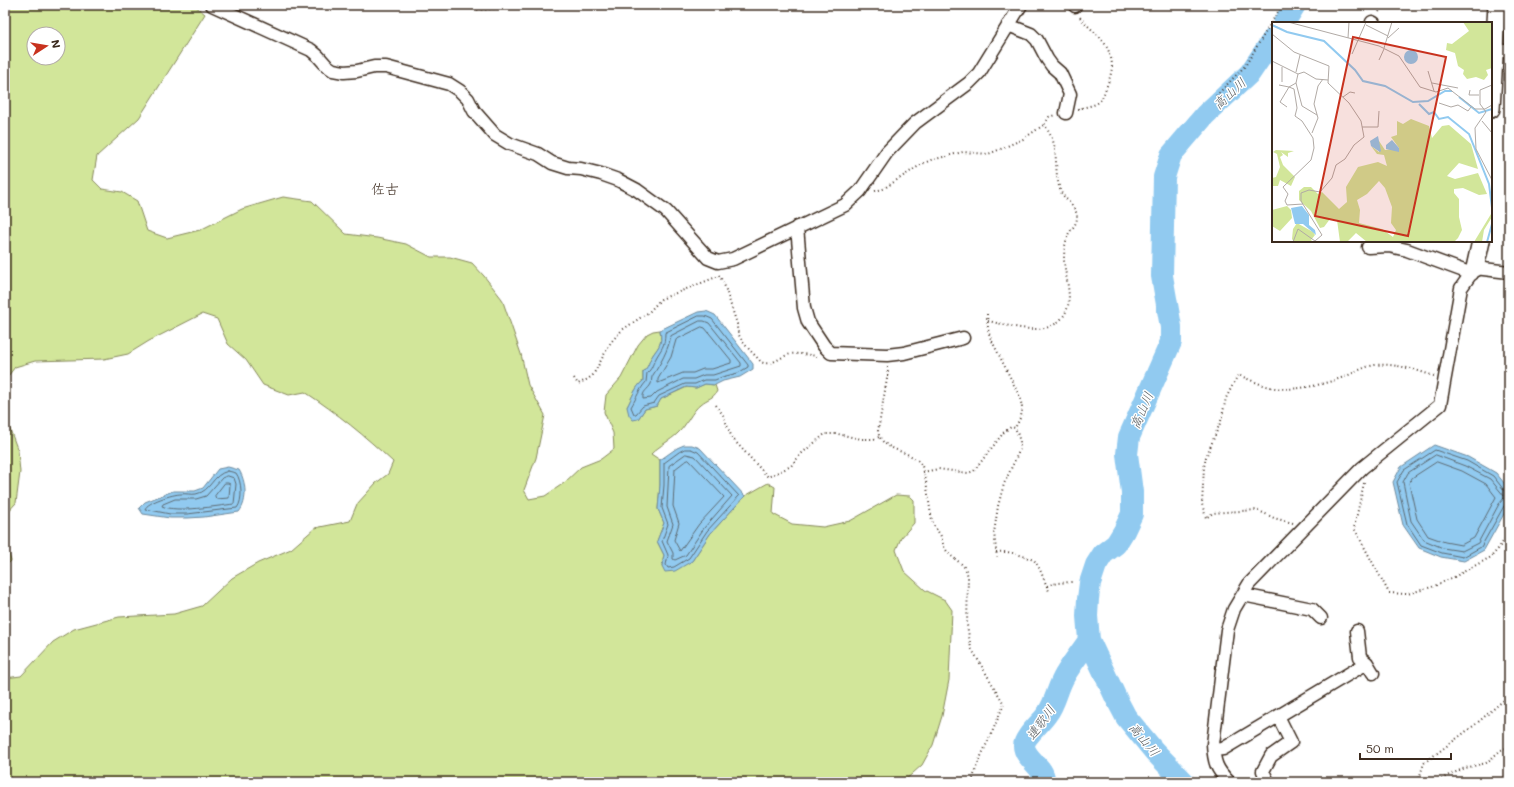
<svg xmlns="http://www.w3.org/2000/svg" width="1514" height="787" font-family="Mali,'Klee One',sans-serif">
<rect width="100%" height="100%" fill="#fff"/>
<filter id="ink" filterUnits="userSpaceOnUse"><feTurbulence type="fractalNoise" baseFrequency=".025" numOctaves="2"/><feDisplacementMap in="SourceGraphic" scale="8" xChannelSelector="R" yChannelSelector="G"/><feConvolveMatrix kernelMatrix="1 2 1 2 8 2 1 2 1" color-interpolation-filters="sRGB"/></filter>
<g filter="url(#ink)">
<!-- green -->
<path fill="#d2e69a" stroke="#86885c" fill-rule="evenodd" d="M5,5H194L205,14L139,118L97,156L93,180L102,189L122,192L137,201L147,231L167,238L200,230L242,209L283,197L312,201L346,234L377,238L406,244L431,257H450L472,263L484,276L502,299L521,354L528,385L545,415L536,458L524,490L529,499L545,496L564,483L581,467L601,459L614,449L613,433L604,412L606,395L621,378L638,345L647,334L653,331L660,330C663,346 658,346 651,358C648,364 649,366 643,372V381C635,387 632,398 627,407L638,419L645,409L657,406L661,399L687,387L696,388L705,384L715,385L717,391C713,399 708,398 701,404C691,412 687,425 678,433C670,441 660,445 651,454L660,460V485L658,509L664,523L657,541L664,555L662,566L692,561L710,534L745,496L768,483L775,487L773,514L792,524L823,527L850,521L896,495L910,496L914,500V523L901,538L896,550L904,571L925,590L945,600L952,610L949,680L942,716L933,745L922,765L903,782H5V678L21,676L53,642L74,629L119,617L174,614L202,606L232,578L258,563L291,549L315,528L350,521L357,504L376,483L388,474L393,462C365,436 337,413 305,392L289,395L263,385L246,360L228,344L217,319L202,314L149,341L128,354L104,359L35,361L15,367L5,380ZM34,34H58V58H34Z
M5,416L18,451L20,472L16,503L5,515Z
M5,540L11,561L5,567Z"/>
<!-- water -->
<path fill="#91caf0" stroke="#6f8a9c" d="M706,311L715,315L753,364V369L740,377L723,381L715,385L705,384L696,388L686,387L661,399L657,406L645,409L638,419L633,420L629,415L627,407C632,398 635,387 643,381V372C649,366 648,364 651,358C658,346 663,346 660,330L698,312Z
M684,445H692L700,448L745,496L710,534L692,561L675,571L665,572L662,566L664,555L657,541L664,523L658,509L660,485V460L677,448Z
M1434,445L1468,457L1496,473L1509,489V505L1484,550L1464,561L1441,557L1419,548L1403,525L1393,482L1401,467Z
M228,467L239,470C246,481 248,501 239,512L204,517L188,518H170L143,514L139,508L145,502L173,491H195L203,488L218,469Z"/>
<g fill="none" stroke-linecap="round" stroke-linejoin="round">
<!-- shore -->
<path stroke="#5d6a72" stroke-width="1" d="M699,316H705L712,319L748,365V367L738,373L722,377L715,380H704L695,384H685L659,396L654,403L643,406L636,414H634L631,407C637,397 639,390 646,382L647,373C652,369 652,365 655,360C661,348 665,348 665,333Z
M700,321H704L709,323L741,363V366L713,375H704L694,379H683L657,392L651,398L643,399C642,391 648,390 651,384C652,381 651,377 653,375C661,363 668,350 671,336Z
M702,327L705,328L731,360V363L712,369H703L693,373H683L658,383V379L671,357L676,340Z
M685,449H691L698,452L739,496L707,531L689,558L674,567L668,568L666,565L668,555L662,541L668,524L662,508L664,485V463L679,452Z
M686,454L695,456L732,496L704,528L686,555L675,560L673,559V553L667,541L673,524L667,507L669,466Z
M1436,455L1465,466L1490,479L1505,497L1499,504L1478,543L1462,551L1443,548L1424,540L1411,521L1403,482L1408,473Z
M689,460L724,497L699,524L680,551L674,540L679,523L673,506L675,469L684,462Z
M1437,462L1462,471L1486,484L1496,497L1474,538L1461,545L1445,542L1428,536L1417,519L1409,483L1412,478Z
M228,471L236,473C242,481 243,501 237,508L187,514H170L145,509C147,502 173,494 181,494C186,493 191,495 196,494C212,491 211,475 228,471Z
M228,476L234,478L236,484L234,504C218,506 176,513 162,506L163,504L175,499H196L206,496L222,478Z
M225,483H228L230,484L229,498L216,499L215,496Z
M1509,491L1504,490L1493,476L1467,461L1435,450L1404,470L1397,482L1407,524L1421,545L1442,553L1463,557L1481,547L1504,506L1509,503"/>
<!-- river -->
<path stroke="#91caf0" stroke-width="22" d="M1284,23L1295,5
M1044,782C1046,767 1025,760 1024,746C1024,737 1042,722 1047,714C1056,702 1057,688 1065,675C1072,663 1081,652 1089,640
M1184,782L1154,751L1126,717L1116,698L1089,640L1087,616L1088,599L1090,583L1096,565L1103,554L1116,544L1124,531L1132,514V492L1127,454L1129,437L1171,342V327L1162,276L1164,177L1171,155L1205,115L1250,73L1273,39"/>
<defs>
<path id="street" d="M212,5L311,50L318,56L326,65L333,70L344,72L357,71L374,67H386L449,84L460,91L468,99L474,111L495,135L510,144L538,154L552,163L568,168L581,169L601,174L618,180L637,190L666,211L708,258L718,262L733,259L845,205L860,191L887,152L915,123L969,83L979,73L1021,5
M1074,5L1075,6
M1372,22L1374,23
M1008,25L1031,34L1037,40L1047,59L1052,66L1060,73L1070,94L1066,113
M1491,51H1509
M797,227L804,308L808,322L824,346L831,353L887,355L904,353L963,338
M1368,247L1389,246L1407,250L1472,274
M1243,595L1312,609L1321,618
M1357,631L1360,657L1367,663L1373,673
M1214,750L1223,749L1367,663
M1229,782C1216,769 1214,762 1213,744L1227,630L1234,609L1249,584L1362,468L1440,405L1461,288L1475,268L1509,272
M1268,782L1263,771L1271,756L1291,742L1278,716"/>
<path id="secondary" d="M1491,109L1497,5
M1475,268L1481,241"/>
</defs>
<!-- street casing -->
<use href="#street" stroke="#3b2a1e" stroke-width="15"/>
<!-- secondary casing -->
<use href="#secondary" stroke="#3b2a1e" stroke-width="20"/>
<!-- path -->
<path stroke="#3b2a1e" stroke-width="2" stroke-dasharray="1 3" stroke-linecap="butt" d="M462,5C476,13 493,9 508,5
M1379,12L1384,5
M1216,96L1245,66L1282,5
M1078,109C1084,107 1094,106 1099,102C1103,98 1104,93 1106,88C1113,71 1115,61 1105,44C1098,33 1087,27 1080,17
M875,191L883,189L922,164L931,160L963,152L988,154L996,151L1023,139L1045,124
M719,275L724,284L737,324C736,340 752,351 761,362C772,367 780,356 791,354C799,353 809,355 817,356
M987,314L988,329L990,337L1019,395C1024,412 1023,413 1015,428
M988,321C1009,325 1041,337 1059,321C1077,305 1065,280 1064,260C1064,251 1065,241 1069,233C1072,228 1077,224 1077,217C1077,207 1065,200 1061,192C1054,175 1058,157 1053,141C1051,135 1047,130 1045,124L1049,117L1055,115
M888,367L887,379L878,431C881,452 909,449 920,463C928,473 928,511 934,526C935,529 937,530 939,533C943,538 942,545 946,550C954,562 966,561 968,578L967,625L971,648L1004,704L993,730L977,765L972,782
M574,378L578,384L588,379L593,375L611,342L622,330L649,312L661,299L719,276
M716,405L723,415L732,438L768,477L791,466L801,454L825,434H838L861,439H874L879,437
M923,472L938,469L968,473L974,471L1004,432L1011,427L1015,428L1018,435L1020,442V449L1004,484L998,506L994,533L997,557
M1364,483L1354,528L1389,593L1407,594L1432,587L1454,577L1491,557L1498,549L1509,533
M1293,523L1274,518L1257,510L1225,512L1213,513L1206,518L1202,504L1204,467L1206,457L1221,421L1226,398L1238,375C1249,379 1262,386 1275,388C1296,391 1321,385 1341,378C1353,374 1362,367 1375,365C1395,363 1416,370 1434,376
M996,552C1013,551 1019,555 1034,560C1041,569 1044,581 1049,591
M1047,586L1057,583L1072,582
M1418,782L1424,763L1476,724L1505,699L1509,698
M1438,782L1447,776L1465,768L1486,763L1501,750L1509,747"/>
<!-- street -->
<use href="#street" stroke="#fff" stroke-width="12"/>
<!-- secondary -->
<use href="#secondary" stroke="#fff" stroke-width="17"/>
</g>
</g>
<g text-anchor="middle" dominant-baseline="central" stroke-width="3" stroke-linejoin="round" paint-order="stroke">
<!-- water labels -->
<g font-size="13" font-style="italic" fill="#555a5d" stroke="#fff">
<text transform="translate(1229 93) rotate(-43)">高山川</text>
<text transform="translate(1141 410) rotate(-67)">高山川</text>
<text transform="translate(1040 722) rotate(-54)">連歌川</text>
<text transform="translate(1145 739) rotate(50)">高山川</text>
</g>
<!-- quarter labels -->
<g font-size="14" fill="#3b2a1e" stroke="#fff">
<text x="385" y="188">佐古</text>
</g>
</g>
<!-- overview -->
<g transform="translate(1272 22)">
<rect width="220" height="220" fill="#fff"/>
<path d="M191,0H220V46L214,48L216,53L212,58L204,55L195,57L191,52L192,48L186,44L183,31L174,28L175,21L180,22L197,9ZM139,97L157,104L160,116L170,104L177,103L199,122L206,147L187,141L175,154L183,157L206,151L215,172L207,173L191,166L182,167V171L187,177V195L190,208L186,216L182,220H95L84,211L75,220H68L65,198L58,197L52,205L48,206L39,189L27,178V169L32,165H39L46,172L50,170L67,187L75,180L74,165L86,145L106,140L115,144L112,133L105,132L99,124L107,130V119L113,128L127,126L119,115L125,113V99L131,102ZM107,159L113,166L120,185L119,201L124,208L121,215L110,207L87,201L88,188L85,178L95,172ZM4,128L22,129L16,131V135L9,130L11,133L8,135L11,143L23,155L19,164L8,158L6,164H0V156L4,155L8,145L5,132L1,130ZM220,179V195L212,208L210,220H202L219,192ZM15,184L19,188L20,196L8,209L0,204V188ZM25,201L41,210L43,213L39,218L41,220H22L20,217L21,207Z" fill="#d2e69a" fill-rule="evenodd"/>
<path d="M132 35a7 7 0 1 1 14 0a7 7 0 1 1-14 0ZM106,114L109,129L108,130L99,124L98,119ZM120,118L127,126V130L114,127V123ZM30,184L37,193V203L43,208L44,213L31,202H23L19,186Z" fill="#91caf0"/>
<path fill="none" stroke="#91caf0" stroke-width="2" d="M0,3L15,10L52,19L83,48L91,59L113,64L141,80L156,79L173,69H180M187,75L207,91L220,87M147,82L157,92L162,90L167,97L176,95L197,112L217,162L220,186M215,220L220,202"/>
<path fill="none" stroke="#b1aaa5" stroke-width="1" d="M16,0L107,24L127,34L148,65L164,70L176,66L203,87H213L220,83M94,3L116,14M0,12L22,30L57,44L56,61L77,81L89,99L92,115L82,123L73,137L64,143L60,156L48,170L37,168L29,171V179L50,213L43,219L26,207L21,220M76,16L77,0M116,16L127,6M112,26L120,0M80,32L94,0M107,38L112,27M0,39L26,52L24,61L17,65L22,67L25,86L23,94L30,99L41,116L42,126L39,138L11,165L16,172L13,179L15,183L31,182M156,49L162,69M24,50L28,33M26,52L32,50L44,57L56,58M10,60V45M24,61L30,84L45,93M160,61L186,66M7,63L17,65L8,80L15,85M220,63L208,68V82L214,90L203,106L204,127L220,158M198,68L197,73H207M71,75L78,70L83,71M167,81L179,85L186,83L196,89L199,85M210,99L220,111M90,105H106L107,89M40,111L46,96L42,82L46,64L51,57"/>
<path fill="#c8321e" fill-opacity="0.15" stroke="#c8321e" stroke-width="2" d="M81,15L174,35L136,214L43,194Z"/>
<rect width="220" height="220" fill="none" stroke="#3b2a1e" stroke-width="2"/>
</g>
<!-- margin -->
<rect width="1514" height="787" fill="none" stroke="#fff" stroke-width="20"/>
<rect x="10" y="10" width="1494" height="767" fill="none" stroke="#3b2a1e" stroke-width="1.5" filter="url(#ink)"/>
<!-- north arrow -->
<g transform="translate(46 46) rotate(78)"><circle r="19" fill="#ffffff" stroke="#b1aaa5"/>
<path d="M0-3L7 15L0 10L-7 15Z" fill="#c8321e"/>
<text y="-6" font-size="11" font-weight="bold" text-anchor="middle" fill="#3b2a1e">N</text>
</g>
<!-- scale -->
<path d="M1360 753v6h91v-6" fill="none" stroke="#3b2a1e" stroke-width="2"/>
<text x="1366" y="753" font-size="12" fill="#3b2a1e" stroke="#ffffff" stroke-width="3" paint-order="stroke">50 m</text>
</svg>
